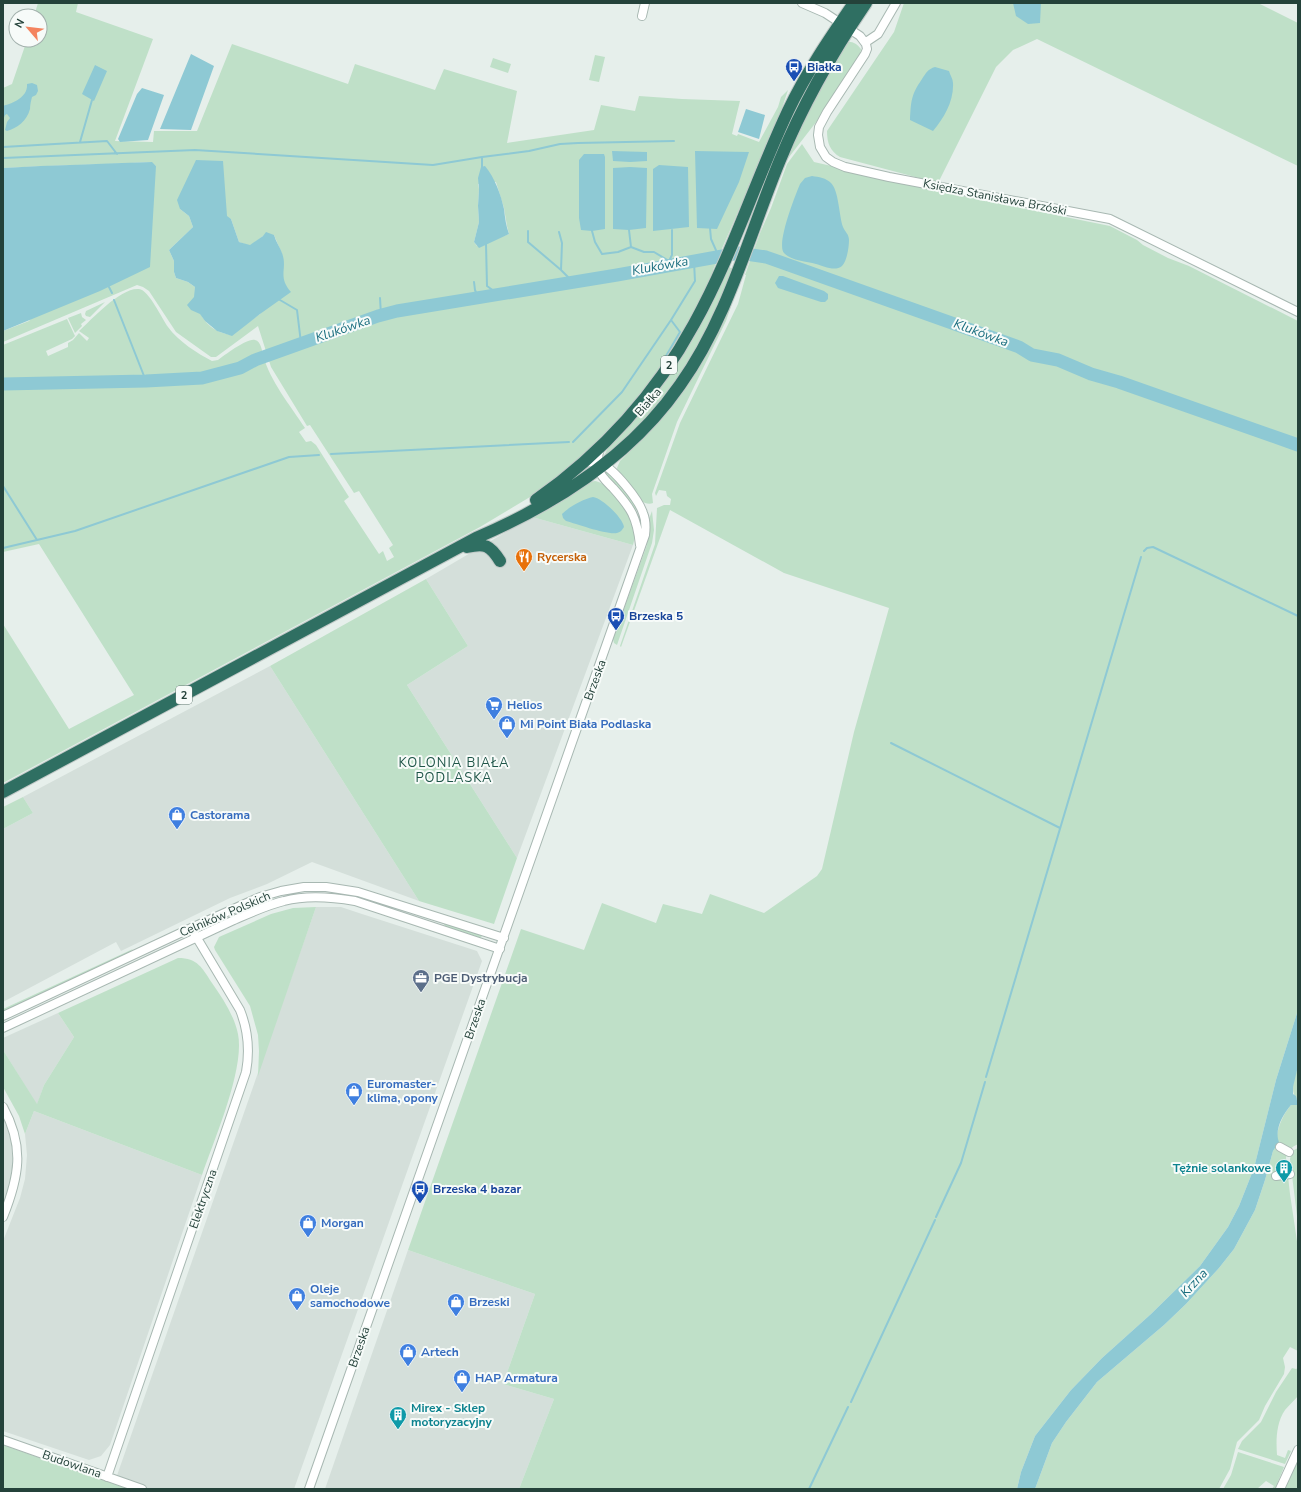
<svg xmlns="http://www.w3.org/2000/svg" width="1301" height="1492" font-family="'Nunito Sans',sans-serif">
<rect width="100%" height="100%" fill="#e6efeb"/>
<!-- built -->
<path fill="#d4dfda" d="M532,517L633,545L517,858L407,685L468,646L426,579Z
M270,666L419,901L312,862L267,884L230,898L121,951L116,942L3,1002V829L33,813L23,797Z
M316,907H341L362,914L477,951L482,961L294,1489H128L114,1484Z
M58,1013L74,1037L44,1085L37,1105L3,1050V1038Z
M34,1111L202,1175L110,1445L101,1456L89,1460L3,1431V1241L20,1198L25,1179L27,1155L25,1134Z
M3,1114L12,1143L13,1158V1170L9,1190L3,1205Z
M408,1250L535,1294L503,1384L554,1399L519,1489H325Z"/>
<!-- green -->
<path fill="#bfe0c8" fill-rule="evenodd" d="M38,3H78L76,12L153,39L115,141L153,142L154,131H197L232,44L348,84L355,64L435,90L444,69L517,91L507,143L594,130L601,105L635,111L639,96L682,99L740,101L732,134L737,136L738,134L759,142L778,107L781,97L788,90L777,123L720,253L713,270L715,271L689,327L646,390L591,451L540,491L480,527L3,783V624L69,729L134,695L39,544L3,552V345L67,319L75,336L72,339L46,351L48,356L68,347V343L73,340L79,333L87,341L89,338L79,331C92,319 121,287 139,289C149,290 162,319 168,327C178,341 198,354 212,361L218,360C225,355 247,338 255,340C261,341 262,351 263,355C270,381 290,405 305,428L299,432L306,442L311,441L316,445L349,497L344,501L379,554L383,551L387,561L394,557L389,548L393,545L359,491L354,493L310,425L307,426L271,367L258,326L216,357H211L176,332L149,291L143,287L137,285L3,342V331L29,321L156,166L151,162C102,165 52,165 3,168V88L12,84L27,40H40V16H34ZM496,182L504,208L507,226L509,234L477,246L474,242L479,222L478,206L479,189L478,184ZM180,209L231,219L239,242L250,246L263,236L274,235L282,254L283,281L286,286L260,314L231,335C227,334 221,333 216,330C201,322 194,303 195,287L188,282L176,278L174,272V261L169,250L193,227L189,216Z
M904,3H1258L1298,23V166L1037,39L1013,50L996,67L938,183L840,157C830,151 827,143 827,131L894,32Z
M846,42C853,41 857,44 861,49L860,56L820,117L786,161L766,212L799,125Z
M595,55L605,57L599,82L589,80Z
M493,58L511,64L508,73L490,67Z
M802,144L814,162L976,199L1110,226L1137,240L1143,245L1168,258L1189,266L1298,321V1010L1276,1080L1254,1168L1239,1206L1228,1227L1200,1266L1151,1314L1102,1358L1071,1390L1035,1436L1021,1472L1017,1489H519L554,1399L503,1384L535,1294L408,1250L521,929L584,950L602,903L656,923L663,904L702,914L710,894L764,913L817,876L822,869L854,732L889,608L784,573L670,510L621,647L620,646L655,544L657,508L664,505H670L671,499L667,496L666,491L659,490L656,496L655,493L680,423L738,304L746,275H745L760,233L771,208L787,164Z
M729,267L735,270L693,360L638,431L604,456L608,448L640,413L674,369L704,319Z
M734,297L726,321L677,422L652,494L653,503C649,505 644,503 640,500L618,473L617,468L620,461C635,446 651,431 665,415C695,380 717,340 734,297Z
M105,302L90,317L86,316L85,314L86,311Z
M81,313L82,317L86,320L81,324L82,326L75,333L68,318Z
M606,472H608L628,493L638,510H636L632,506L605,473Z
M595,481C612,484 632,514 635,530C636,534 634,541 633,545L532,517L590,482Z
M652,511L654,530L652,543L617,645L614,643L613,639L647,545L649,519Z
M426,579L468,646L407,685L517,858L494,924L419,901L270,666Z
M23,797L33,813L3,829V807Z
M316,907L258,1076L259,1051L258,1035L250,1006L215,950L214,947L219,937L271,914L293,908Z
M446,923L482,935L481,938L445,926L444,924Z
M133,949L128,954L3,1012V1009Z
M178,958C198,958 202,968 212,983C223,999 234,1015 238,1034C245,1069 214,1140 202,1175L34,1111L25,1134L19,1116L3,1087V1050L37,1104L44,1085L74,1037L58,1013Z
M1298,1066V1102C1289,1090 1294,1080 1298,1066Z
M1291,1105H1298V1144C1292,1147 1287,1150 1286,1158L1290,1194L1298,1248V1351L1290,1347L1283,1358L1285,1367L1284,1374L1265,1406L1259,1420L1237,1442L1230,1469L1219,1489H1035L1052,1443L1066,1422L1097,1382L1164,1325L1186,1304L1219,1268L1234,1249L1255,1210L1265,1180L1273,1151C1277,1146 1276,1141 1277,1135C1279,1124 1284,1113 1291,1105Z
M1298,1148V1224L1290,1159L1292,1151Z
M1292,1368L1296,1369L1298,1368V1396C1294,1401 1289,1405 1285,1410C1276,1423 1276,1441 1277,1455L1285,1458L1288,1450L1291,1451L1285,1464L1238,1449L1242,1441L1261,1422L1276,1392Z
M3,1445L114,1484L128,1489H3Z
M1238,1452L1284,1467L1275,1489H1272L1274,1486L1266,1481L1257,1489H1223L1231,1475Z
M1298,1459V1489H1284Z"/>
<!-- water -->
<path fill="#8ec9d4" d="M1013,3H1041L1040,23L1028,24L1016,16Z
M191,54L214,66L191,130L160,129Z
M95,65L107,71L94,101L82,94Z
M935,67L949,71C950,75 953,79 953,83C954,101 944,118 933,131L910,120C911,101 911,95 922,79C926,73 928,69 935,67Z
M32,83L37,85L38,91L36,95L32,97C31,101 30,105 30,109C27,121 17,128 7,131L5,130L7,122L10,118L7,114L5,115L3,120V106C14,103 28,97 27,84Z
M142,88L164,95L148,140L120,142L118,139L137,94Z
M746,109L765,115L759,139L738,132Z
M612,151L647,152V161L630,162L613,161Z
M695,151L749,152L739,182L717,229L697,228Z
M584,154H604L605,157V229L592,231L581,230L579,218V160Z
M196,160L223,161L227,216L231,219L239,242L250,245L263,236L266,232L274,235C276,242 280,247 282,253C288,269 277,276 291,292L260,314L232,336L217,331L205,321L200,314L191,310L187,305L194,297L195,287L188,282L176,278L174,272V261L169,250L193,227L189,216L180,209L177,200Z
M152,162L156,166L150,267L100,291L3,331V168C53,165 102,164 152,162Z
M659,165L688,167L689,227L653,231V169Z
M485,166C495,178 501,195 504,209C505,218 506,226 509,234L479,248L474,242L479,222L478,206L479,189L478,178L481,167Z
M630,167L647,168L646,228L629,230L613,229V168Z
M812,176C819,177 826,178 831,183C839,191 839,216 843,227C845,232 849,234 849,240C849,247 847,261 842,266C835,272 823,266 816,264C806,261 791,261 784,253C776,244 795,196 800,184L805,178Z
M779,276H783L824,291L828,294V299L825,302H821L778,288L775,283Z
M593,497C602,498 623,518 624,527C622,530 621,532 617,533C607,535 577,524 566,521L563,518L562,514C569,507 583,499 593,497Z
M1298,1010V1066L1293,1087V1094L1296,1096L1298,1105H1291C1283,1114 1274,1130 1279,1142L1273,1151L1265,1180L1255,1210L1234,1249L1219,1268L1186,1304L1164,1325L1097,1382L1066,1422L1052,1443L1035,1489H1017L1021,1472L1035,1436L1071,1390L1102,1358L1151,1314L1200,1266L1228,1227L1239,1206L1254,1168L1276,1080Z"/>
<g fill="none" stroke-linecap="round" stroke-linejoin="round">
<!-- stream -->
<path stroke="#8ec9d4" stroke-width="2" d="M80,142L92,100
M3,147L107,141L117,154
M482,157V169
M3,158L195,150L433,165L482,157L529,151L560,144L578,143L674,141
M710,228L711,239L719,257
M629,230L631,247
M528,231V242L561,270L573,282
M592,231L595,242L602,254L618,252L631,247L644,252H654L669,261L671,266
M559,232L562,243L561,270
M486,244L487,286L498,294
M669,261L672,255V230
M474,282L475,290L478,297
M109,287L112,293
M380,298L381,315
M114,300L146,381
M280,300L297,310L301,343
M666,356L680,332L671,320
M573,442L622,392L671,320L695,281L694,262
M331,454L569,442
M3,486L37,540
M3,548L75,531L289,457L319,455
M1144,551L1147,548L1153,547L1298,616
M891,743L1060,828
M986,1077L1141,557
M936,1217L961,1163L985,1082
M851,1402L935,1220
M809,1489L848,1407"/>
<!-- river -->
<path stroke="#8ec9d4" stroke-width="13" d="M3,384L146,381L202,378L240,368L255,360L378,316L397,311L617,275L739,253L766,257L1019,347L1032,355L1058,360L1091,374L1119,382L1298,445"/>
<defs>
<path id="minor" d="M802,3L825,13L860,36L866,44L867,49L865,54L827,112L819,127L818,135L820,147L826,157L833,162L845,167L889,177L1110,219L1298,312
M642,16L645,3
M866,42L878,34L896,3
M600,447C599,453 596,462 598,468C600,476 608,483 613,488C631,508 637,517 640,545
M3,1016L191,928L260,897L281,891L304,887H326L358,892L504,938
M3,1028L234,920C250,913 267,905 284,901C306,895 332,897 355,901L500,949
M3,1107C25,1147 19,1177 3,1217
M1280,1147L1289,1152
M1276,1176L1290,1174
M3,1440L142,1489
M107,1477L246,1072C250,1050 248,1030 240,1010L191,928
M309,1489L645,535C646,527 646,520 643,513C639,500 615,470 602,464C596,462 590,462 584,462
M1280,1489L1298,1450"/>
<path id="highway" d="M536,500C601,454 656,394 694,324C732,256 755,181 788,111C806,73 830,38 854,3
M467,547C485,543 490,545 500,561
M3,792L476,538C553,505 631,456 680,385C728,318 749,235 780,160C803,104 832,53 866,3"/>
</defs>
<!-- minor casing -->
<use href="#minor" stroke="#a8b8b2" stroke-width="10"/>
<!-- highway casing -->
<use href="#highway" stroke="#c2cac8" stroke-width="14"/>
<!-- minor -->
<use href="#minor" stroke="#fff" stroke-width="8"/>
<!-- highway -->
<use href="#highway" stroke="#2f6f62" stroke-width="12"/>
</g>
<!-- icons -->
<defs>
<symbol id="bus-pin" viewBox="-11 -11 22 30"><path d="M0 17L-7.5 6A9.5 9.5 0 1 1 7.5 6Z" fill="#1a4fb4" stroke="#f7fbf9"/><path d="M-5-6H5V4H4V6H2V4H-2V6H-4V4H-5ZM-3.5-4V0h7V-4ZM-3.5 1.2v1.5H-2V1.2ZM2 1.2v1.5H3.5V1.2Z" fill="#fff"/></symbol>
<symbol id="restaurant-pin" viewBox="-11 -11 22 30"><path d="M0 17L-7.5 6A9.5 9.5 0 1 1 7.5 6Z" fill="#e8710a" stroke="#f7fbf9"/><path d="M-5-6h1v4h1v-4h1v4h1v-4h1v5L-1.5 .5V6h-2V.5L-5-1ZM5-6V6H3V1.5H1.5Q1.5-4 5-6Z" fill="#fff"/></symbol>
<symbol id="supermarket-pin" viewBox="-11 -11 22 30"><path d="M0 17L-7.5 6A9.5 9.5 0 1 1 7.5 6Z" fill="#3f7fe0" stroke="#f7fbf9"/><path d="M-6-5.5h2.5l.6 2H6L4.5 2H-2.5L-4.4-4H-6ZM-1.5 3.2a1.3 1.3 0 1 0 .1 0ZM3 3.2a1.3 1.3 0 1 0 .1 0Z" fill="#fff"/></symbol>
<symbol id="shop-pin" viewBox="-11 -11 22 30"><path d="M0 17L-7.5 6A9.5 9.5 0 1 1 7.5 6Z" fill="#3f7fe0" stroke="#f7fbf9"/><path d="M-5-2.5h2.3a2.7 3.5 0 0 1 5.4 0H5L5.5 6h-11ZM-1.5-2.5h3a1.5 2.3 0 0 0-3 0Z" fill="#fff"/></symbol>
<symbol id="office-pin" viewBox="-11 -11 22 30"><path d="M0 17L-7.5 6A9.5 9.5 0 1 1 7.5 6Z" fill="#5c6f8a" stroke="#f7fbf9"/><path d="M-6-3h4V-5.5h4V-3h4V5H-6ZM-1-4.5V-3h2v-1.5ZM-6 0V1H6V0Z" fill="#fff"/></symbol>
<symbol id="building-pin" viewBox="-11 -11 22 30"><path d="M0 17L-7.5 6A9.5 9.5 0 1 1 7.5 6Z" fill="#0f9aa8" stroke="#f7fbf9"/><path d="M-4-6H4V6H1V3H-1V6H-4ZM-2.5-4.3h1.7v1.8h-1.7ZM.8-4.3h1.7v1.8H.8ZM-2.5-1h1.7V.8h-1.7ZM.8-1h1.7V.8H.8Z" fill="#fff"/></symbol>
</defs>
<g fill-rule="evenodd">
<use href="#bus-pin" x="784" y="57" width="20" height="27"/>
<use href="#restaurant-pin" x="514" y="547" width="20" height="27"/>
<use href="#bus-pin" x="606" y="606" width="20" height="27"/>
<use href="#supermarket-pin" x="484" y="695" width="20" height="27"/>
<use href="#shop-pin" x="497" y="714" width="20" height="27"/>
<use href="#shop-pin" x="167" y="805" width="20" height="27"/>
<use href="#office-pin" x="411" y="968" width="20" height="27"/>
<use href="#shop-pin" x="344" y="1081" width="20" height="27"/>
<use href="#building-pin" x="1274" y="1158" width="20" height="27"/>
<use href="#bus-pin" x="410" y="1179" width="20" height="27"/>
<use href="#shop-pin" x="298" y="1213" width="20" height="27"/>
<use href="#shop-pin" x="287" y="1286" width="20" height="27"/>
<use href="#shop-pin" x="446" y="1292" width="20" height="27"/>
<use href="#shop-pin" x="398" y="1342" width="20" height="27"/>
<use href="#shop-pin" x="452" y="1368" width="20" height="27"/>
<use href="#building-pin" x="388" y="1405" width="20" height="27"/>
</g>
<g text-anchor="middle" dominant-baseline="central" stroke-width="4" stroke-linejoin="round" paint-order="stroke">
<!-- shield labels -->
<g fill="#f7fbf9" stroke="#637a73" stroke-width="1">
<rect x="661" y="356" width="16" height="18" rx="3"/>
<rect x="176" y="686" width="16" height="18" rx="3"/>
</g>
<g font-size="11" font-weight="bold" fill="#24423a">
<text x="669" y="365">2</text>
<text x="184" y="695">2</text>
</g>
<!-- transit labels -->
<g font-size="12" font-weight="bold" fill="#164399" stroke="#f7fbf9" text-anchor="start">
<text x="807" y="67">Białka</text>
<text x="629" y="616">Brzeska 5</text>
<text x="433" y="1189">Brzeska 4 bazar</text>
</g>
<!-- street labels -->
<g font-size="12" fill="#24423a" stroke="#f7fbf9">
<text transform="translate(995 197) rotate(11)">Księdza Stanisława Brzóski</text>
<text transform="translate(648 402) rotate(-49)">Białka</text>
<text transform="translate(595 680) rotate(-70)">Brzeska</text>
<text transform="translate(225 914) rotate(-23)">Celników Polskich</text>
<text transform="translate(475 1019) rotate(-71)">Brzeska</text>
<text transform="translate(203 1199) rotate(-71)">Elektryczna</text>
<text transform="translate(359 1347) rotate(-71)">Brzeska</text>
<text transform="translate(72 1464) rotate(19)">Budowlana</text>
</g>
<!-- food labels -->
<g font-size="12" font-weight="bold" fill="#c56008" stroke="#f7fbf9" text-anchor="start">
<text x="537" y="557">Rycerska</text>
</g>
<!-- shop labels -->
<g font-size="12" font-weight="bold" fill="#366cbe" stroke="#f7fbf9" text-anchor="start">
<text x="507" y="705">Helios</text>
<text x="520" y="724">Mi Point Biała Podlaska</text>
<text x="190" y="815">Castorama</text>
<text x="367" y="1084">Euromaster-<tspan x="367" dy="14">klima, opony</tspan></text>
<text x="321" y="1223">Morgan</text>
<text x="310" y="1289">Oleje<tspan x="310" dy="14">samochodowe</tspan></text>
<text x="469" y="1302">Brzeski</text>
<text x="421" y="1352">Artech</text>
<text x="475" y="1378">HAP Armatura</text>
</g>
<!-- service labels -->
<g font-size="12" font-weight="bold" fill="#4e5e75" stroke="#f7fbf9" text-anchor="start">
<text x="434" y="978">PGE Dystrybucja</text>
</g>
<!-- culture labels -->
<g font-size="12" font-weight="bold" fill="#0d838f" stroke="#f7fbf9" text-anchor="end">
<text x="1271" y="1168">Tężnie solankowe</text>
<text x="411" y="1408" text-anchor="start">Mirex - Sklep<tspan x="411" dy="14">motoryzacyjny</tspan></text>
</g>
<!-- water labels -->
<g font-size="13" font-style="italic" fill="#1c6f80" stroke="#f7fbf9">
<text transform="translate(660 266) rotate(-10)">Klukówka</text>
<text transform="translate(343 329) rotate(-19)">Klukówka</text>
<text transform="translate(981 333) rotate(20)">Klukówka</text>
<text transform="translate(1194 1283) rotate(-47)">Krzna</text>
</g>
<!-- neighbourhood labels -->
<g font-size="13" letter-spacing="1" fill="#1f5548" stroke="#f7fbf9">
<text x="454" y="763">KOLONIA BIAŁA<tspan x="454" dy="15">PODLASKA</tspan></text>
</g>
</g>
<!-- border -->
<rect width="1301" height="1492" fill="none" stroke="#24423a" stroke-width="8"/>
<!-- north arrow -->
<g transform="translate(28 28) rotate(298)"><circle r="19" fill="#f7fbf9" stroke="#a3b1ad"/>
<path d="M0-3L7 15L0 10L-7 15Z" fill="#f4845f"/>
<text y="-6" font-size="11" font-weight="bold" text-anchor="middle" fill="#24423a">N</text>
</g>
</svg>
